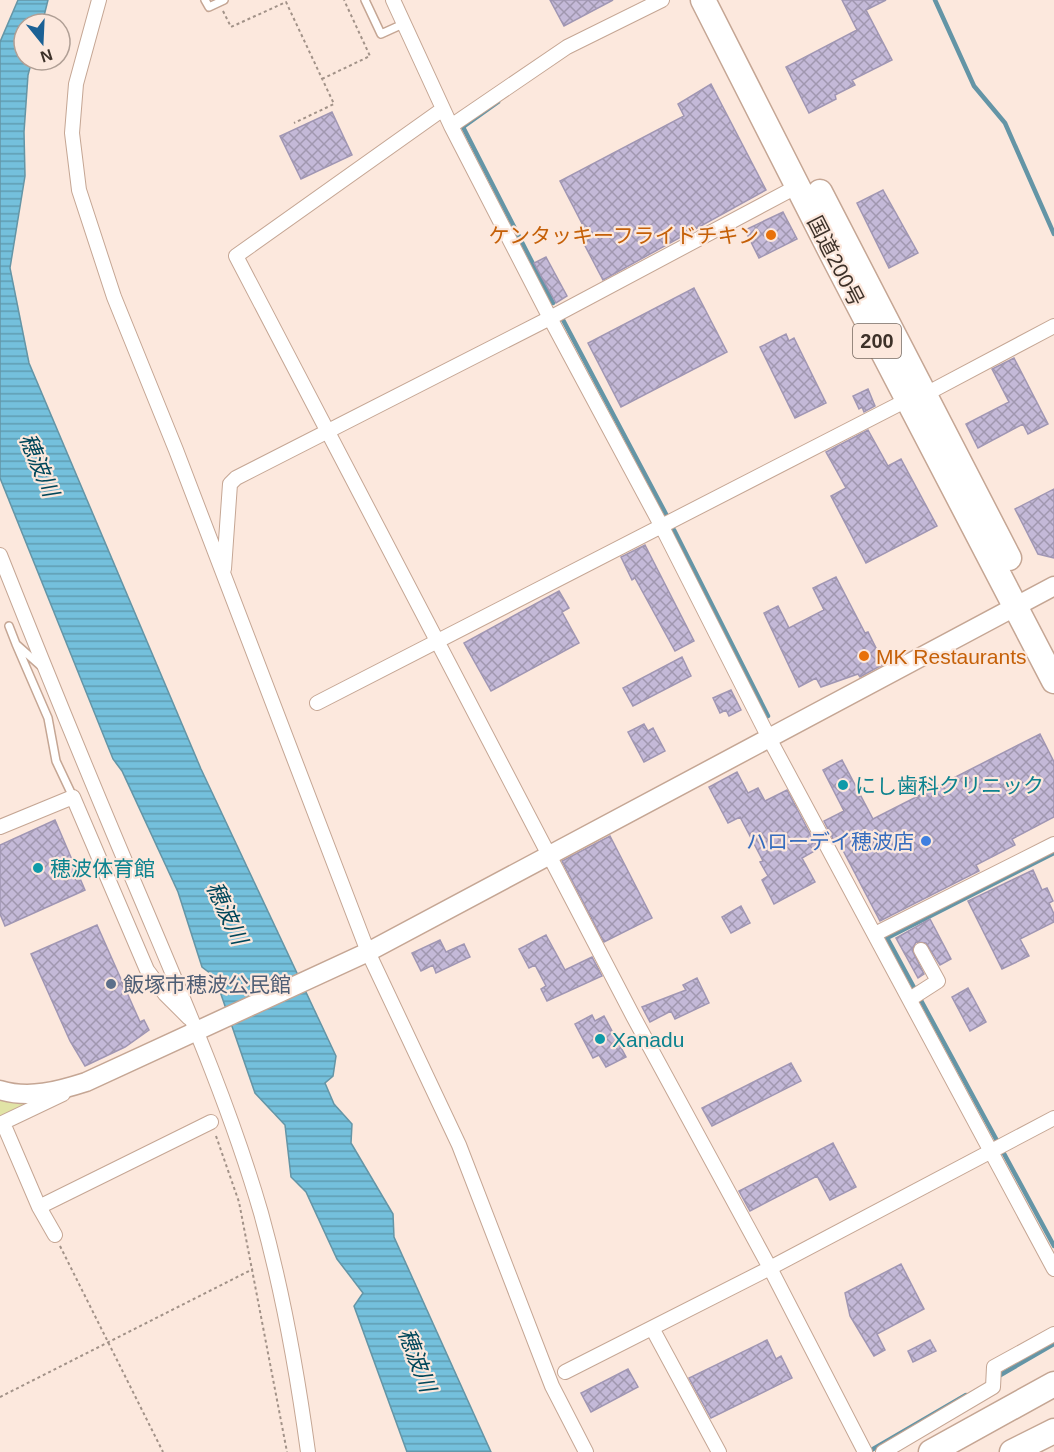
<svg xmlns="http://www.w3.org/2000/svg" width="1054" height="1452" font-family="Helvetica,'Noto Sans JP',sans-serif">
<defs>
<pattern id="water-rules" width="6" height="5" patternUnits="userSpaceOnUse" patternTransform="scale(1.5)"><rect width="6" height="5" fill="#74c0dc"/><path d="M0 2.5h6" fill="none" stroke="#609db2"/></pattern>
<pattern id="building-cross-hatch" width="8" height="8" patternUnits="userSpaceOnUse" patternTransform="scale(1.5)"><rect width="8" height="8" fill="#c4b9d8"/><path d="M0 0l8 8M0 8l8-8" fill="none" stroke="#a097af"/></pattern>
</defs>
<rect width="100%" height="100%" fill="#fce8dd"/>
<!-- grass -->
<path fill="#e1e4a6" d="M0,1099L35,1102L0,1120Z"/>
<!-- water -->
<path fill="url(#water-rules)" stroke="#6495a6" stroke-width="1.5" d="M18,0H48L42,24H24V60H32L28,75L24,132L25,176L10,268L29,363L201,769L336,1056L333,1076L325,1083L334,1104L352,1124L351,1143L393,1214L394,1237L491,1452H407L354,1306L363,1293L337,1259L306,1192L291,1177L285,1125L255,1093L215,977L202,967L178,892L122,771L113,759L0,478V42Z"/>
<g fill="none" stroke-linecap="round" stroke-linejoin="round">
<!-- stream -->
<path stroke="#6495a6" stroke-width="4.5" d="M935,0L974,86L1005,123L1054,234
M498,102L463,127L553,303
M562,318L667,516
M674,530L768,716
M885,934L1054,1246
M887,938L1054,853
M997,1377L1054,1344
M868,1452L966,1395"/>
</g>
<!-- building -->
<path fill="url(#building-cross-hatch)" stroke="#a096b3" stroke-width="1.5" d="M550,0H613L564,26Z
M842,0H886L866,10L892,60L852,80L855,85L835,95L836,99L809,113L786,67L857,30Z
M711,84L766,190L603,280L582,240L589,237L560,181L684,116L678,104Z
M332,112L352,155L301,179L280,136Z
M883,190L918,253L889,268L857,203Z
M783,212L797,239L759,258L745,230Z
M546,257L567,296L556,303L534,263Z
M694,288L727,352L621,407L588,343Z
M786,334L789,341L794,338L826,403L795,418L760,347Z
M1014,358L1048,424L1028,434L1023,424L978,448L966,424L1009,402L992,369Z
M868,389L875,406L864,412L862,407L859,409L853,396Z
M868,430L888,466L901,459L937,526L866,563L831,496L846,488L826,452Z
M1054,489V558L1038,554L1015,509Z
M645,545L694,641L675,651L635,578L632,580L621,557Z
M836,577L865,633L868,632L884,664L860,677L858,674L821,687L816,678L799,687L764,613L778,606L789,628L824,610L813,588Z
M559,591L569,608L562,612L579,643L491,691L464,643Z
M682,657L691,676L633,706L623,688Z
M731,690L741,710L729,716L726,710L720,713L713,698Z
M644,724L648,731L653,728L665,751L644,762L628,732Z
M1040,734L1054,762V817L1012,839L1015,845L976,865L979,871L880,921L837,839L834,841L824,821L844,811L823,770L842,760L873,819Z
M737,772L748,793L758,788L765,801L787,790L818,849L802,858L815,882L774,904L762,880L768,876L760,862L763,861L740,817L728,823L709,787Z
M55,820L85,890L5,926L0,914V845Z
M610,836L652,918L604,942L562,861Z
M1033,870L1042,890L1047,888L1053,901L1049,903L1054,914V922L1020,939L1029,956L1002,969L968,901Z
M741,906L750,923L731,933L722,917Z
M930,919L951,959L940,965L926,943L916,942L912,950L924,974L918,978L896,938Z
M97,925L140,1022L144,1020L149,1030L125,1047L85,1066L70,1041L31,954Z
M546,935L565,970L592,957L602,976L547,1001L541,989L546,986L535,965L529,968L519,949Z
M440,940L446,952L464,944L470,957L436,973L433,965L421,971L412,953Z
M697,978L709,1003L675,1019L671,1011L650,1022L642,1007L686,990L683,985Z
M968,988L986,1022L970,1031L952,997Z
M592,1015L595,1021L604,1016L626,1057L606,1067L599,1055L593,1058L575,1024Z
M791,1063L801,1081L712,1126L702,1108Z
M833,1143L856,1187L830,1200L817,1176L750,1211L739,1191Z
M901,1264L924,1309L877,1334L885,1350L874,1356L850,1316L845,1293Z
M767,1340L776,1359L781,1356L792,1378L711,1418L689,1378Z
M930,1340L936,1351L913,1362L908,1351Z
M628,1369L638,1387L591,1412L581,1393Z"/>
<g fill="none" stroke-linecap="round" stroke-linejoin="round">
<defs>
<path id="lane" d="M205,0L209,7L224,0
M365,0L381,34L403,24
M9,626L16,644
M43,668L16,644L48,718L56,761L73,797"/>
<path id="street" d="M99,0L76,84L72,133L79,190L114,297L176,450L368,952L459,1145L552,1386L586,1452
M393,0L451,126L550,318L662,527L770,740L1054,1269
M443,109L236,256L633,1016L770,1268L865,1452
M451,126L567,47L662,0
M924,395L1054,326
M0,555C46,671 93,786 142,901C185,1003 230,1106 261,1213C283,1292 297,1371 308,1452
M224,569L230,484L236,478L550,318L798,186
M317,703L907,400
M0,827L73,797L147,970L165,994L189,1018
M875,934L1054,844
M910,999L938,981L921,950
M3,1123L39,1207L55,1235
M0,1124L63,1094
M39,1207L211,1122
M652,1328L719,1452
M565,1372L770,1268L1054,1118
M883,1452L993,1387L994,1367L1054,1334"/>
<path id="secondary" d="M0,1090C29,1099 58,1091 86,1082L368,952L1054,586"/>
<path id="highway" d="M703,0L834,258L1054,681
M820,192L1009,558
M931,1452L1054,1384
M1012,1452L1054,1431"/>
</defs>
<!-- lane casing -->
<use href="#lane" stroke="#c5a694" stroke-width="10"/>
<!-- street casing -->
<use href="#street" stroke="#c5a694" stroke-width="16"/>
<!-- secondary casing -->
<use href="#secondary" stroke="#c5a694" stroke-width="21"/>
<!-- highway casing -->
<use href="#highway" stroke="#c5a694" stroke-width="27"/>
<!-- path -->
<path stroke="#a29288" stroke-width="2" stroke-dasharray="3 3" stroke-linecap="butt" d="M223,11L231,27L286,2L334,104L294,123
M322,79L370,56L344,0
M216,1136L239,1202L287,1452
M60,1246L163,1452
M0,1397L253,1269"/>
<!-- lane -->
<use href="#lane" stroke="#fff" stroke-width="7"/>
<!-- street -->
<use href="#street" stroke="#fff" stroke-width="14"/>
<!-- secondary -->
<use href="#secondary" stroke="#fff" stroke-width="18"/>
<!-- highway -->
<use href="#highway" stroke="#fff" stroke-width="24"/>
</g>
<!-- markers -->
<g fill="#e8710a" stroke="#fce8dd" stroke-width="2">
<circle cx="771" cy="235" r="6"/>
<circle cx="864" cy="656" r="6"/>
</g>
<g fill="#0f9aa8" stroke="#fce8dd" stroke-width="2">
<circle cx="843" cy="785" r="6"/>
<circle cx="38" cy="868" r="6"/>
<circle cx="600" cy="1039" r="6"/>
</g>
<circle fill="#3f7fe0" stroke="#fce8dd" stroke-width="2" cx="926" cy="841" r="6"/>
<circle fill="#5c6f8a" stroke="#fce8dd" stroke-width="2" cx="111" cy="984" r="6"/>
<g text-anchor="middle" dominant-baseline="central" stroke-width="4.5" stroke-linejoin="round" paint-order="stroke">
<!-- shield labels -->
<rect fill="#fce8dd" stroke="#76685f" stroke-width="1.5" x="853" y="324" width="48" height="34" rx="4.5"/>
<g font-size="20" font-weight="bold" fill="#3d3129">
<text x="877" y="341">200</text>
</g>
<!-- food labels -->
<g font-size="21" fill="#c56008" stroke="#fce8dd" text-anchor="end">
<text x="759" y="235">ケンタッキーフライドチキン</text>
<text x="876" y="656" text-anchor="start">MK Restaurants</text>
</g>
<!-- street labels -->
<g font-size="21" fill="#3d3129" stroke="#fce8dd">
<text transform="translate(836 261) rotate(63)">国道200号</text>
</g>
<!-- culture labels -->
<g font-size="21" fill="#0d838f" stroke="#fce8dd" text-anchor="start">
<text x="855" y="785">にし歯科クリニック</text>
<text x="50" y="868">穂波体育館</text>
<text x="612" y="1039">Xanadu</text>
</g>
<!-- shop labels -->
<g font-size="21" fill="#366cbe" stroke="#fce8dd" text-anchor="end">
<text x="914" y="841">ハローデイ穂波店</text>
</g>
<!-- service labels -->
<g font-size="21" fill="#4e5e75" stroke="#fce8dd" text-anchor="start">
<text x="123" y="984">飯塚市穂波公民館</text>
</g>
<!-- water labels -->
<g font-size="22" font-style="italic" fill="#00475a" stroke="#fce8dd">
<text transform="translate(39 465) rotate(67)">穂波川</text>
<text transform="translate(227 913) rotate(65)">穂波川</text>
<text transform="translate(417 1360) rotate(69)">穂波川</text>
</g>
</g>
<!-- north arrow -->
<g transform="translate(42 42) rotate(162)"><circle r="28" fill="#fce8dd" stroke="#b09f95" stroke-width="1.5"/>
<path d="M0-4.5L10 22L0 15L-10 22Z" fill="#1b6195"/>
<text y="-9" font-size="16" font-weight="bold" text-anchor="middle" fill="#3d3129">N</text>
</g>
</svg>
